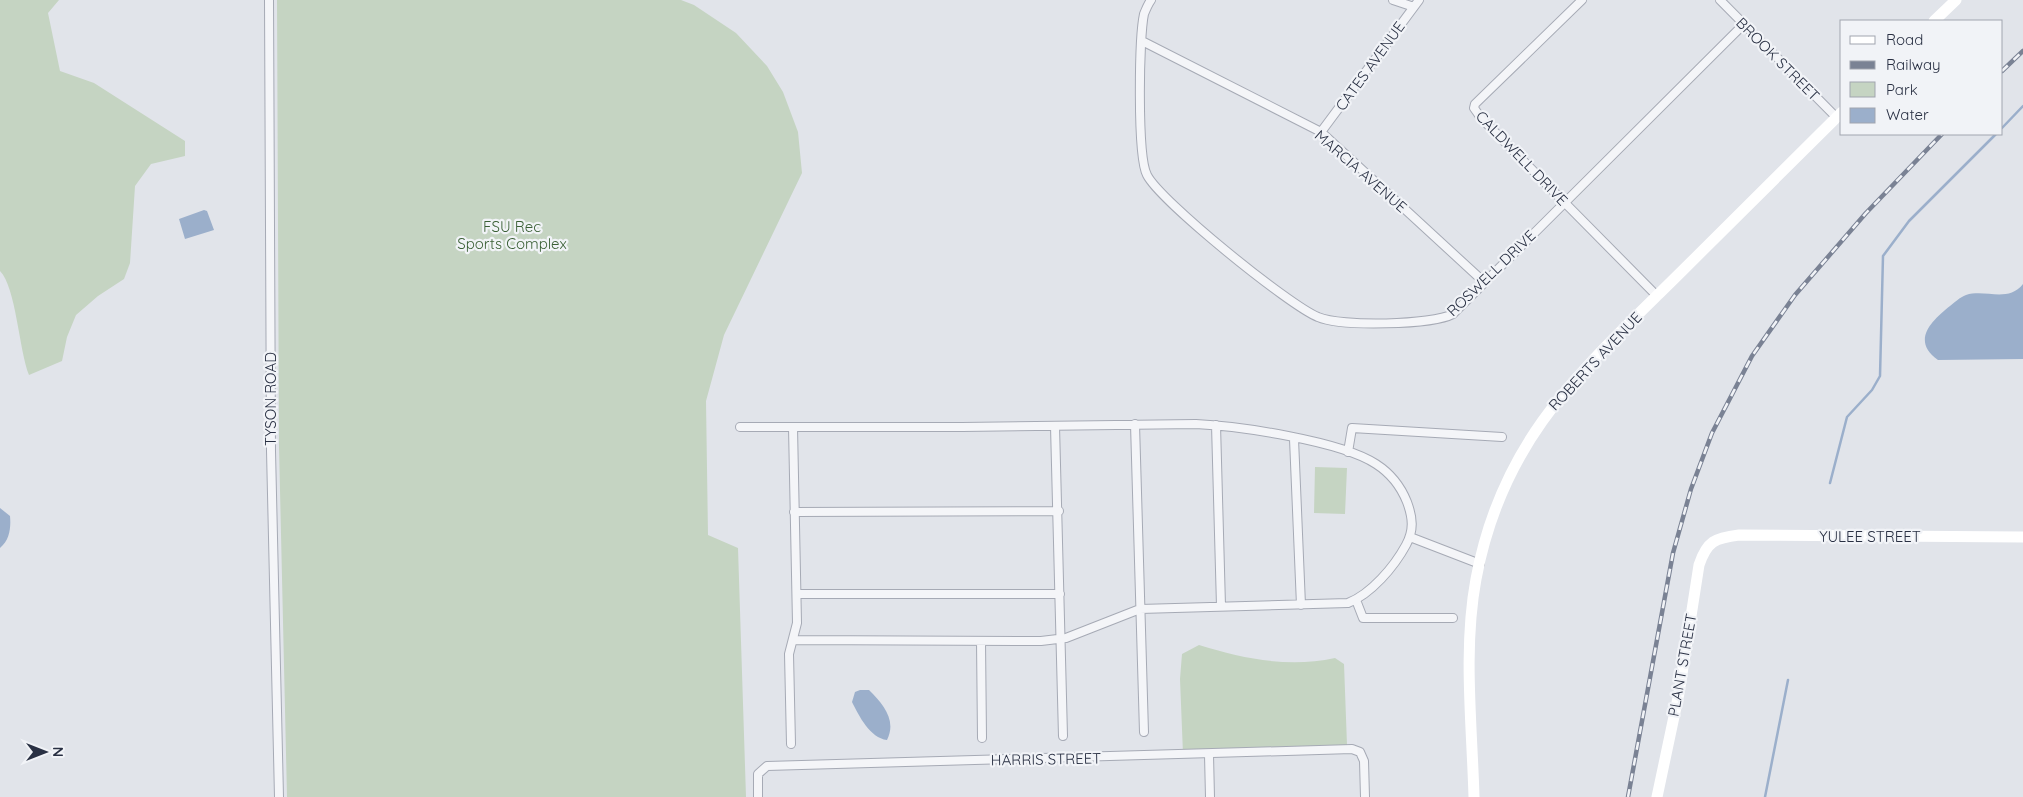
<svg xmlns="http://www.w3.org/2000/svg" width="2023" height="797" font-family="Quicksand,sans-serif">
<rect width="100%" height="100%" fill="#e1e4ea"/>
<!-- green -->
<path fill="#c5d4c2" d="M0,0H59L48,13L60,71L94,83L185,141V156L151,164L135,186L130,263L124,279L98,296L76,315L67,337L62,361L29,375C19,350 16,287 0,271Z
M277,0H681L694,5L736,33L767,66L783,92L798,132L802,173L724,335L706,401L708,535L738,548L746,797H287L279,446Z
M1315,467L1347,468L1345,514L1314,513Z
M1199,645C1244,659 1289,668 1335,658L1344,664L1347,745L1183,754L1180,679L1182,654Z"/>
<!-- water -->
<path fill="#9bafcb" d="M204,210L207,211L214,230L185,239L179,219Z
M2023,284V359L1938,360C1911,341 1931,321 1950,306C1954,303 1960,297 1966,295C1986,289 2008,303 2023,284Z
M0,508L10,516C11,527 10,540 0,548Z
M860,690H869C883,704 897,720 887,740C870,738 859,716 852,702L855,692Z"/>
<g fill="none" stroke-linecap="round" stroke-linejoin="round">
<!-- stream -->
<path stroke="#9bafcb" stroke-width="2.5" d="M2002,128L2023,106
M1830,483L1847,417L1872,390L1880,376L1883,256L1909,221L1996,134
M1765,797L1788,680"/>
<defs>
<path id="street" d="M269,0L271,451L279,797
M1151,0C1148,4 1146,9 1144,14C1139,37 1137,156 1147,175C1160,201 1290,306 1318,317C1341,327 1432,325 1453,314L1743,25
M1393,0L1414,7
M1582,0L1475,104L1474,108L1481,118L1657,296
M1720,0L1837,118
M1142,41L1321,132L1484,282
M1321,132L1419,0
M1135,424L1144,732
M1216,425L1221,606
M1055,426L1063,736
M740,427H962L1196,424C1239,426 1341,441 1376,464C1390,473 1401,487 1407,502C1413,518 1414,530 1406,545C1394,567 1371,594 1348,603L1140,609L1066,638L1041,641L793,640
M1294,439L1301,605
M1348,452L1352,428L1502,437
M794,512L1059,511
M1410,537L1480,564
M797,594H1060
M1356,600L1363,618H1453
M981,641L982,738
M791,744L789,654L797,623L793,427
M1209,755L1210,797
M758,797V774L767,766L1352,749L1360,752L1364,761L1365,797"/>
</defs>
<!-- street casing -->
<use href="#street" stroke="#a6aab5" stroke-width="10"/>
<!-- street -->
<use href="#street" stroke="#f4f5f8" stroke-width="8"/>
<!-- secondary -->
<path stroke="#fff" stroke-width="11" d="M1934,21L1956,0
M1474,797C1472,725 1463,649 1476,579C1502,438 1582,370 1678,275C1732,221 1787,167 1842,112
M1657,797L1679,693L1699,565C1707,541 1715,538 1739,535L2023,537"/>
<defs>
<path id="rail" d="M2002,71L2023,51
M1628,797L1673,553L1691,489L1712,433L1752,356L1795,295L1866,213L1942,134"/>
</defs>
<!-- rail casing -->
<use href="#rail" stroke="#7a8294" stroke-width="4.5"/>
<!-- rail -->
<use href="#rail" stroke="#f1f3f7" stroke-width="2.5" stroke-dasharray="8" stroke-linecap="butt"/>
</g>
<g text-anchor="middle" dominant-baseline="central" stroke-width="4.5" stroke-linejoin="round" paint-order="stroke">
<!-- street labels -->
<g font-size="15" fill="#293043" stroke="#f1f3f7">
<text transform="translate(1778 59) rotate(45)">BROOK STREET</text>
<text transform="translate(1370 66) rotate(-54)">CATES AVENUE</text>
<text transform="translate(1522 158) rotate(46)">CALDWELL DRIVE</text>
<text transform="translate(1361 171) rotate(41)">MARCIA AVENUE</text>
<text transform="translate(1491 273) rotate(-44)">ROSWELL DRIVE</text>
<text transform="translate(1595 361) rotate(-47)">ROBERTS AVENUE</text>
<text transform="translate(270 399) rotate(-90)">TYSON ROAD</text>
<text x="1870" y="536">YULEE STREET</text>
<text transform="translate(1682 665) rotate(-80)">PLANT STREET</text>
<text transform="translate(1046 759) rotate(-1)">HARRIS STREET</text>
</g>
<!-- park labels -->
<g font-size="15" fill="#3a5f35" stroke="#f1f3f7">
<text x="512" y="226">FSU Rec<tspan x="512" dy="17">Sports Complex</tspan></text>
</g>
</g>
<!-- legend -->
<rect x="1840" y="20" width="162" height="115" fill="#f1f3f7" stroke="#a1a5af"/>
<rect x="1850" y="36" width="25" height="8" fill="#ffffff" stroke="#a1a5af"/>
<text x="1886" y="45" font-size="15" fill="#293043">Road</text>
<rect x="1850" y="61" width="25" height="8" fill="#7a8294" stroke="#a1a5af"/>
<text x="1886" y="70" font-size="15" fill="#293043">Railway</text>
<rect x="1850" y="82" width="25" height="15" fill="#c5d4c2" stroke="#a1a5af"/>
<text x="1886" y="95" font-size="15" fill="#293043">Park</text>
<rect x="1850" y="108" width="25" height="15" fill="#9bafcb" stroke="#a1a5af"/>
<text x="1886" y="120" font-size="15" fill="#293043">Water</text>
<!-- north arrow -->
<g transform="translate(45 752) rotate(90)" stroke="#f1f3f7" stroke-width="4" paint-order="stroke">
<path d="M0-4L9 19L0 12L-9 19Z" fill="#293043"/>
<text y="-8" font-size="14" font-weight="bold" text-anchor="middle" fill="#293043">N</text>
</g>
</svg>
